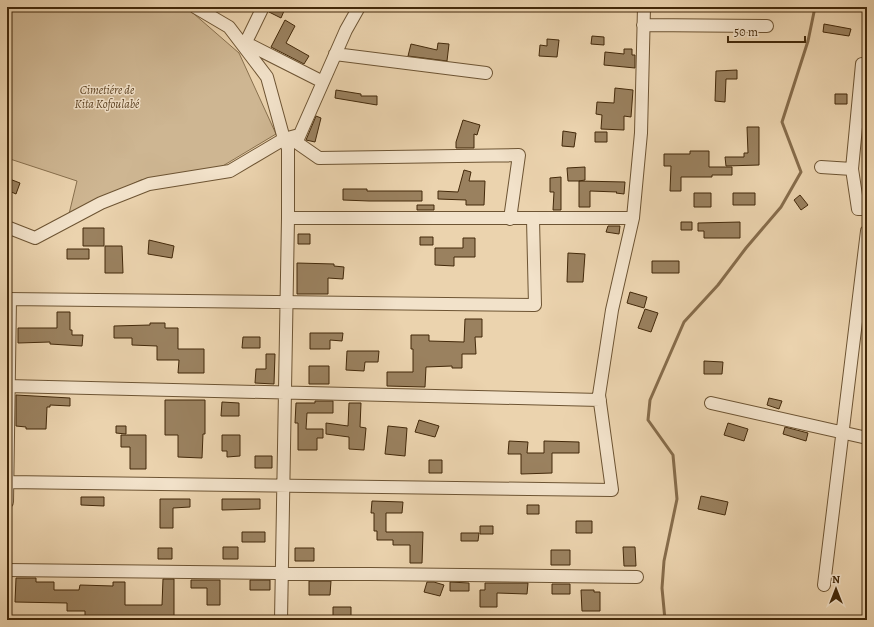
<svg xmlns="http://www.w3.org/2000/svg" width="874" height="627" font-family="Alegreya,serif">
<rect width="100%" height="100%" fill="#ebd3ae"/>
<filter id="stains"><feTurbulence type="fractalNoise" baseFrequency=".005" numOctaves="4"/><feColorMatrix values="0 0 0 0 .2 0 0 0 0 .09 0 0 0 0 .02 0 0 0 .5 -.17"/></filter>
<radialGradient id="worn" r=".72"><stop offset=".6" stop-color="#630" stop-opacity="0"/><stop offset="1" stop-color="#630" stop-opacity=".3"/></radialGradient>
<!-- green -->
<path fill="#ceb692" stroke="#88704e" d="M7,7H186L239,53L276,134L221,167L141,180L69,214L77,181L7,158Z"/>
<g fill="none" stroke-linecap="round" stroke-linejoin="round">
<!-- stream -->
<path stroke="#866c4b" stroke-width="3" d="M665,620L662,588L664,561L677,499L673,455L648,420L650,400L684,322L718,285L746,248L781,207L801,172L782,122L808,41L814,12L813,7"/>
</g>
<!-- building -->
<path fill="#9a815f" stroke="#43290a" d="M270,7H277L284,11L281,18L269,12Z
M285,20L295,26L286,43L309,56L304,64L271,47Z
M824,24L851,29L849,36L823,32Z
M592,36L604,37V45L591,44Z
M547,39L559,40L557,57L539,56L540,45L547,46Z
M438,43L449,44L447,61L408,56L411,44L437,50Z
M624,49H632V55H635V68L604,65L605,52L624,54Z
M737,70V79H726L725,102L715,101L716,71Z
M615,88L633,90L631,117L624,116V130L601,129L602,115L596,114L597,102L614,103Z
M336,90L361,94V96H377V105L335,98Z
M835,94H847V104H835Z
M316,116L321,118L315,142L306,140Z
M463,120L480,125L477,135L474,134V148H456V142Z
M747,127H759V165L726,166L725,157H744V153H748Z
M563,131L576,133L574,147L562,146Z
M595,132H607V142H595Z
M690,151H709V167H732V175H712V177H681V191H670L671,166H664V154H690Z
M585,167V180L579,181L625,182L624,194L616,193L617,192L590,191V207H579V181H568L567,168Z
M464,170L471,172L469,181H485L484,205H466V200L438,199V191L458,192Z
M561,177V210H553L554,192H550V178Z
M7,178L20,183L16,194L7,190Z
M343,189H367V191H422V201H369L343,200Z
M694,193H711V207H694Z
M733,193H755V205H733Z
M800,195L808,205L801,210L794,200Z
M417,205H434V210H417Z
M681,222H692V230H681Z
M740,222V238H704V231H698V223Z
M608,226H620L619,234L606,232Z
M83,228H104V246H83Z
M298,234H310V244H298Z
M420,237H433V245H420Z
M463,238H475V257H454V266L435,265V248H463Z
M149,240L174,246L172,258L148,254Z
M105,246H122L123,273H105Z
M67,249H89V259H67Z
M568,253L585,254L583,282H567Z
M652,261H679V273H652Z
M297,263L334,264V266L344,267L343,279L328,278V294H297Z
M630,292L647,297L644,308L627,303Z
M645,309L658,313L651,332L638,328Z
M57,312H70V330H72V335H83L82,346L50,344V342L18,343V328H57Z
M465,319H482V337H475L476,354H462V368H452V366L426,367L425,387L387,386V372H413V349H411V335H429V341L464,342Z
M150,323H165V328H178V349H204V373H178L179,360H157V346L132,345V338H114V326L150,325Z
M310,333H343L342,341L330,340V349H310Z
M243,337H260V348H242Z
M347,351H379L378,362H365L364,371L346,370Z
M266,354H275L274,384L255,383L256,369H266Z
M704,361L723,362L722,374H704Z
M309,366H329V384H309Z
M16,395L70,398V406L50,405V407H47L46,429H26V427L16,426Z
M769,398L782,401L779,409L767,405Z
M165,400H205V434H203L202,458L178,457V435H165Z
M315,401H333V413H307L306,429H323V438H317V450H298V423H295L296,403H315Z
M222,402L239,403V416H221Z
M349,403H361L360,427L366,428L364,450L349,449V437L326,434V423L348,426Z
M419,420L439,426L435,437L415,432Z
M728,423L748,429L744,441L724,435Z
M116,426H126V434L116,433Z
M388,426L407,428L405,456L385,454Z
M785,427L808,433L806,441L783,434Z
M121,435H146V469H130V447H121Z
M222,435H240V456L227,457V451H222Z
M509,441L528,442L527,453H544V441L579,442V453H552V473L521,474V454H508Z
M255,456H272V468H255Z
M429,460H442V473H429Z
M701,496L728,502L725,515L698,509Z
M81,497H104V506L81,505Z
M160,499H190V507L173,508V528H160Z
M222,499H260V509L222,510Z
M372,501L403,502L402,513H386V532H423L422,563H410V545H393V540H377V531H374V513H371Z
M527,505H539V514H527Z
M576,521H592V533H576Z
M480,526H493V534H480Z
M242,532H265V542H242Z
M461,533H479L478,541H461Z
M223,547H238V559H223Z
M623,547H635L636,566H624Z
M158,548H172V559H158Z
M295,548H314V561H295Z
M551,550H570V565H551Z
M16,578H36V582H54V590H79L80,585L113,586V582H125V605H162L163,579H174V620H112V616H85V611H67V603L15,602Z
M191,580H220V605H207V588H191Z
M250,580H270V590H250Z
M309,581H331L330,595H309Z
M427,582H434L444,585L440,596L424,592Z
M450,582L469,583V591H450Z
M485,583H528L527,594L497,593V607H480V590H485Z
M552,584H570V594H552Z
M581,590H594V592H600V611H582Z
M333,607H351V620H333Z"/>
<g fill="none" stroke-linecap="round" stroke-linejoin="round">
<defs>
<path id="street" d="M195,7L229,27L267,77L284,139L288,148V218L281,620
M643,25L767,26
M244,42L323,82
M245,44L263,7
M335,54L486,73
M297,141L346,30L359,7
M296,142L319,158L519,155L510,219
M821,167L852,169L862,64L867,65
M852,169L858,209H867
M288,218H633
M7,227L35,238L101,203L149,184L230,171L284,139L299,135
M7,299L535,305L533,219
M7,386L600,400
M711,403L867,438
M7,482L612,490L599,395L612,310L633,218L641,133L644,7
M7,502L10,299
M7,570L637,577
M824,585L867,231"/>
</defs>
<!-- street casing -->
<use href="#street" stroke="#6d5433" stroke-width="14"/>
<!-- street -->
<use href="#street" stroke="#f2e2ca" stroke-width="12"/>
</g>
<g text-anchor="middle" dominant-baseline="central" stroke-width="3" stroke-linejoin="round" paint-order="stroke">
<!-- park labels -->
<g font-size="12" font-style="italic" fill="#5f4525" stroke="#f2e2ca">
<text x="107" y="90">Cimetiére de<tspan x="107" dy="14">Kita Kofoulabé</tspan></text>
</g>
</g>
<!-- margin -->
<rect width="874" height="627" fill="none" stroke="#ebd3ae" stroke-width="24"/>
<rect x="8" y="8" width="858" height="611" fill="none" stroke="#43290a" stroke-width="2"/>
<rect x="12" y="12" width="850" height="603" fill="none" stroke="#43290a"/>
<!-- north arrow -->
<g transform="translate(836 589)" stroke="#f2e2ca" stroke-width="3" paint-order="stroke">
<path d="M0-3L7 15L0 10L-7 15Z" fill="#43290a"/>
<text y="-6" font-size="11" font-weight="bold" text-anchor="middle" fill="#43290a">N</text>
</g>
<!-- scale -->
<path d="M728 36v6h77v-6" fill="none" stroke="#43290a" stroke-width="2"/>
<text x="734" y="36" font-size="12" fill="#43290a" stroke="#f2e2ca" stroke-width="3" paint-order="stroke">50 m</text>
<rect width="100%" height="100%" filter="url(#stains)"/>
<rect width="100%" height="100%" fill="url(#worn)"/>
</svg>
